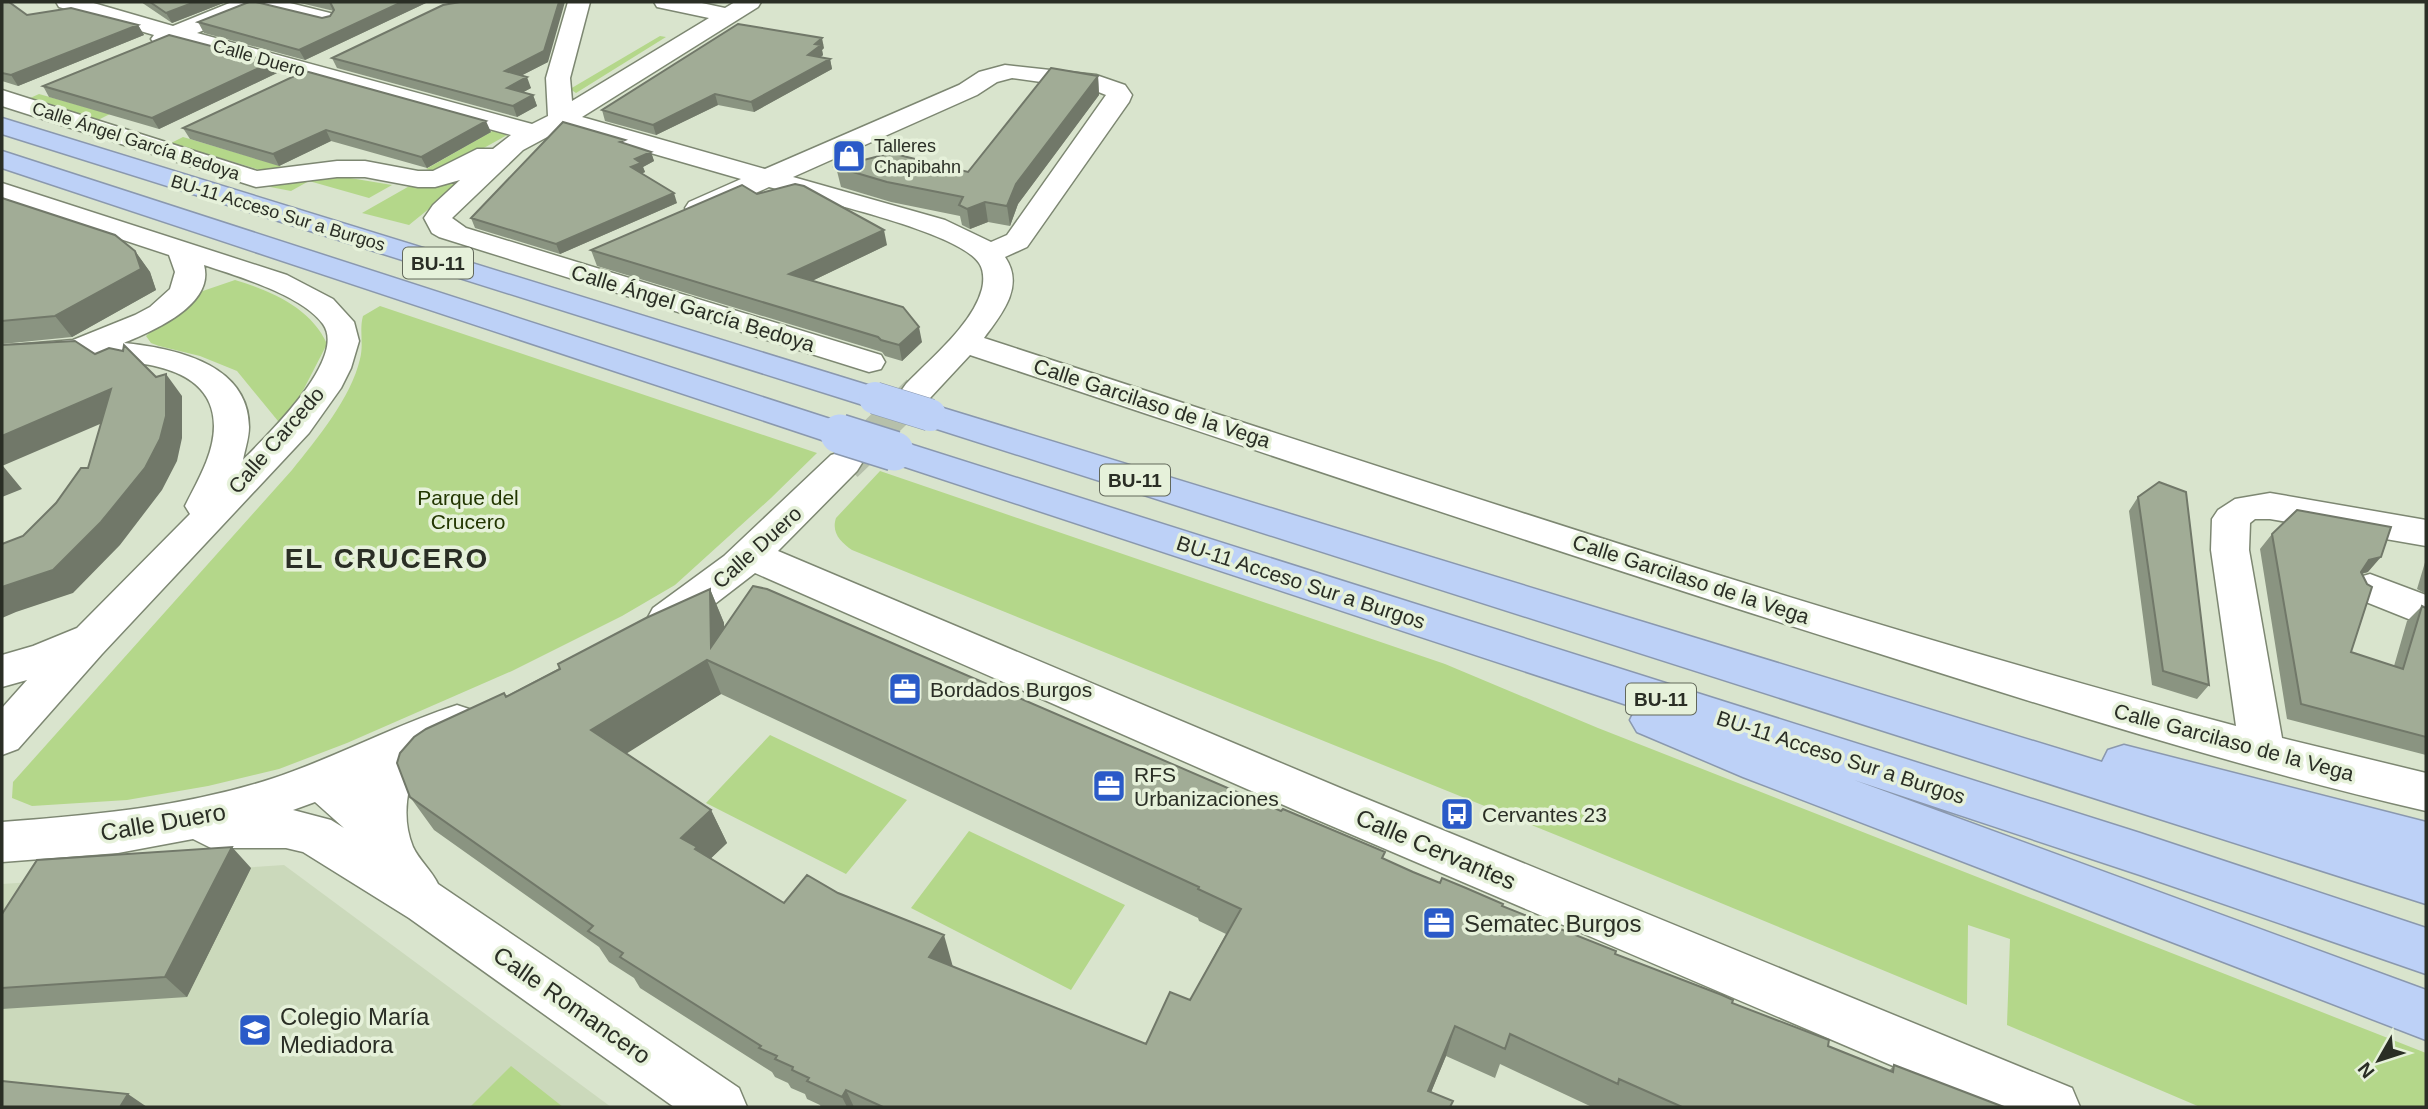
<svg xmlns="http://www.w3.org/2000/svg" width="2428" height="1109" font-family="Helvetica,sans-serif">
<rect width="100%" height="100%" fill="#d9e4cd"/>
<!-- built -->
<path fill="#cbd9bb" d="M284,865L611,1107H2V884Z"/>
<!-- green -->
<path fill="#b4d78a" d="M660,36L666,37L576,93L570,89Z
M39,94L110,114L98,120L28,99Z
M494,130L509,134L439,173L426,169Z
M183,137L281,166L270,173L171,143Z
M499,152L409,225L362,213L413,184Z
M344,177L392,185L369,198L309,181L291,191L265,186L295,180Z
M235,280C271,291 311,308 327,344L293,410L283,421H278L237,371L200,356L159,346L151,343L146,336L194,294Z
M380,306L817,453L771,498L675,585L622,616L512,671L347,743L279,769L208,786L127,800L32,806L12,798L13,782L292,470C317,439 351,398 360,359C364,344 359,330 363,316Z
M880,471L1445,664L1598,728L2426,1053V1107H2200L2007,1025L2010,939L1968,925L1967,1005L1566,839L852,550C841,542 831,533 836,518Z
M770,735L907,800L846,874L706,803Z
M969,831L1125,905L1071,990L911,908Z
M511,1066L563,1107H470Z"/>
<g fill="none" stroke-linecap="round" stroke-linejoin="round">
<!-- minor-tunnel-far1 -->
<path stroke="#b6c0ab" stroke-width="32" stroke-dasharray="32 16" stroke-linecap="butt" d="M875,433L918,391"/>
<!-- minor-tunnel -->
<path stroke="#b6c0ab" stroke-width="39" stroke-dasharray="39 19" stroke-linecap="butt" d="M844,463L877,431"/>
<defs>
<path id="minor" d="M56,2H90L173,26L232,2H286L334,14L337,19L334,24L326,26L257,8L197,33L532,124L548,116L546,78L568,2H590L570,78L572,101L709,18L657,7L654,2H697L725,8L735,2H761L758,7L582,117L765,169L959,85L979,72L1005,65L1096,75L1125,85L1132,95L1129,102L1027,247L1005,257C1025,286 1002,314 984,338C1400,473 1814,613 2236,726L2211,550L2212,519L2218,510L2235,499L2270,493L2426,520V546L2270,519H2255L2250,523L2249,550L2282,738L2426,773V811C2240,768 2056,710 1874,652C1571,557 1271,455 970,355L930,398L918,401L906,398L901,391L906,384C931,358 973,324 982,289C984,281 984,270 979,263C958,231 811,199 769,187L709,214L699,217L689,214L685,208L689,202L741,179L564,128L523,150L452,218L466,228L881,355L885,362L881,369L869,372L439,237L432,233L424,218L433,205L460,180L435,187H418L365,177H337L256,187L2,106V90L257,171L337,161H365L418,171H433L477,149H493L511,135L176,42L163,46L155,44L151,39L154,35L59,7ZM1012,78L1091,89L1106,95L1007,235L991,242L945,220L793,177L977,95L997,82Z
M2,183L287,275L333,299L354,322L359,341L351,368L341,388L309,433L102,654L18,749L2,755V708L27,680L2,687V655L33,646L77,628L190,514L185,506C197,482 214,454 214,426C214,338 56,363 2,366V346L73,340L135,315L150,307L170,289L175,272L169,255L2,200ZM204,265C237,276 302,295 323,324C348,359 265,437 243,460C245,449 249,438 249,427C249,363 173,348 124,343C153,331 215,305 204,265Z
M844,451L857,455L862,463L857,471L778,551L1345,790L2072,1088L2080,1107H1989L1313,818L755,573L681,630L667,634L653,630L647,619L653,608L724,556L831,455Z
M2370,574L2426,595V626L2356,598L2350,588L2356,578Z
M457,705L472,710L479,722L472,734L419,758C407,786 401,818 413,847C419,860 432,871 438,884L739,1088L747,1107H674L409,918L303,852L286,848H211L193,839L118,853L2,862V822C95,815 185,807 274,778C337,757 395,725 457,705ZM315,802L344,828L331,820L293,810Z"/>
<path id="highway" d="M2,118L887,391L892,398L887,405L875,409L863,405L2,134Z
M2,151L852,426L857,434L852,442L840,445L828,442L2,168Z
M930,404L2102,762L2108,750L2124,745L2426,822V904L918,423L913,415L918,407Z
M894,439L2140,833L2426,928V974L2140,875L1854,780L2426,990V1040L1743,777L1637,732L1630,720L1636,708L881,459L876,451L881,443Z"/>
</defs>
<!-- minor casing -->
<use href="#minor" stroke="#7d8772" stroke-width="3"/>
<!-- highway casing -->
<use href="#highway" stroke="#8a98ae" stroke-width="3"/>
<!-- minor -->
<use href="#minor" fill="#fff" fill-rule="evenodd"/>
<!-- highway -->
<use href="#highway" fill="#bdd1f7" fill-rule="evenodd"/>
<defs>
<path id="highway-bridge-far1" d="M875,398L930,415"/>
<path id="highway-bridge" d="M840,434L894,451"/>
</defs>
<!-- highway-bridge-far1 casing -->
<use href="#highway-bridge-far1" stroke="#8a98ae" stroke-width="33" stroke-linecap="butt"/>
<!-- highway-bridge casing -->
<use href="#highway-bridge" stroke="#8a98ae" stroke-width="42" stroke-linecap="butt"/>
<!-- highway-bridge-far1 -->
<use href="#highway-bridge-far1" stroke="#bdd1f7" stroke-width="32"/>
<!-- highway-bridge -->
<use href="#highway-bridge" stroke="#bdd1f7" stroke-width="39"/>
</g>
<!-- wall -->
<path fill="#8a9481" fill-rule="evenodd" d="M2,2L27,15L138,25L144,35L18,86L2,81Z
M141,2H226L172,23Z
M296,2H428L305,60L204,33L198,22L322,18L330,16L334,11Z
M824,48L822,50L823,55L821,57L830,59L832,69L754,112L718,105L656,135L605,121L602,110Z
M332,58L548,62L522,75L531,88L523,92L533,95L537,106L517,117L337,68Z
M272,62L277,73L159,129L49,97L43,86Z
M1098,76L1099,95L1018,204L1010,226L988,222L970,229L962,225L960,216L891,202L841,187L836,167L968,172Z
M183,128L491,132L427,168L331,141L279,166L190,139Z
M626,144L651,152L654,161L643,167L645,172L641,174L677,203L560,254L475,228L471,218Z
M2,198L135,251L150,272L156,290L72,337L2,344Z
M887,245L812,281L922,342L902,361L885,356L882,352L597,266L591,250Z
M2138,497L2209,685L2197,699L2152,685L2129,511Z
M2272,534L2368,572L2362,574L2351,652L2394,666L2407,621L2422,606L2426,608V755L2287,719L2260,549Z
M2426,559V594L2417,589Z
M710,589L724,623V628L1384,859L1440,883L1502,906L1732,1003L1828,1046L1889,1071L1894,1065L2004,1107H1592L1500,1064L1495,1078L1446,1056L1431,1092L1451,1107H821L820,1105L807,1099L805,1094L791,1088L788,1083L775,1077L772,1072L640,988L634,978L609,962L599,947L434,830L410,797L506,696ZM721,694L1198,918L1199,921L1226,934L1190,1000L1146,1044L953,967L784,903L710,859L727,843L711,810L626,753Z
M251,868L187,997L2,1009V914Z"/>
<!-- shaded-wall -->
<path fill="#717869" d="M195,2H226L172,23L166,13Z
M402,2H428L305,60L299,50Z
M559,2H565L548,62L509,82L505,71Z
M138,25L144,35L18,86L11,75Z
M822,38L824,48L822,50L823,55L810,65L808,55L815,44Z
M830,59L832,69L754,112L751,102Z
M272,62L277,73L159,129L152,118Z
M1098,76L1099,95L1018,204L1010,226L1007,206L1016,184Z
M527,77L531,88L511,99L507,88Z
M715,94L718,105L656,135L653,125Z
M533,95L537,106L517,117L513,106Z
M486,121L491,132L427,168L421,157Z
M326,130L331,141L279,166L273,154Z
M651,152L654,161L643,167L645,172L634,177L631,167L635,159Z
M674,193L677,203L560,254L556,244Z
M985,202L988,222L970,229L967,209Z
M884,230L887,245L793,290L789,274Z
M135,251L150,272L156,290L72,337L55,316Z
M919,327L922,342L902,361L899,345Z
M166,374L182,396V438L177,461L162,490L120,545L73,593L16,612L2,618V587Z
M111,389L128,412L2,466V436Z
M3,466L22,489L2,497V467Z
M2381,557L2368,572L2355,575L2369,560Z
M710,589L724,623L725,668L711,647Z
M707,660L721,694L610,764L591,730Z
M711,810L727,843L706,863L681,838Z
M232,847L251,868L187,997L165,977Z
M944,935L953,967L929,957Z
M1455,1026L1446,1056L1425,1107L1428,1091Z
M846,1090L854,1107H847L842,1097Z
M128,1094L147,1107H120Z"/>
<!-- building -->
<path fill="#a1ac96" stroke="#717869" stroke-width="2" fill-rule="evenodd" d="M2,2H9L27,15L71,8L138,25L11,75L2,73Z
M150,2H195L166,13Z
M249,2H256L322,18L330,16L334,10L330,2H402L299,50L198,22Z
M460,2H559L544,51L505,71L527,77L507,88L533,95L513,106L332,58L443,5Z
M738,24L822,38L815,44L821,45L808,55L830,59L751,102L715,94L653,125L602,110Z
M169,35L272,62L152,118L43,86Z
M1051,68L1098,76L1016,184L1007,206L985,202L967,209L959,205L963,197L887,182L836,167L891,153L968,172Z
M305,71L486,121L421,157L326,130L273,154L183,128Z
M563,122L625,140L620,142L651,152L635,159L641,163L631,167L674,193L556,244L471,218Z
M795,184L804,186L884,230L789,274L903,307L919,327L899,345L881,340L878,337L591,250L742,185L757,194Z
M2,198L115,235L135,251L141,269L55,316L2,321Z
M75,341L95,354L109,348L123,351L124,345L156,377L166,374V416L160,439L145,468L101,522L53,570L2,587V544L23,536L56,503L81,468H88L111,389L2,436V345Z
M2159,482L2186,492L2209,685L2163,671L2138,497Z
M2297,510L2391,527L2381,557L2369,560L2361,572L2367,584L2372,587L2351,652L2403,669L2422,606L2426,608V737L2301,704L2272,534Z
M753,586L767,589L1281,811L1283,809L1385,852L1382,858L1413,872L1440,883L1442,878L1466,888L1503,904L1502,906L1616,951L1615,954L1722,995L1733,1000L1732,1003L1829,1040L1828,1046L1893,1072L1894,1065L2004,1107H1682L1619,1079L1618,1084L1510,1034L1505,1049L1455,1026L1428,1091L1453,1101L1450,1107H883L846,1090L842,1097L807,1081L809,1078L792,1070L793,1067L775,1059L777,1056L759,1048L761,1046L620,957L623,953L588,931L593,926L410,797L397,763L400,753L414,737L426,729L504,693L506,697L560,669L558,664L646,618L710,589L711,647ZM707,660L1199,887L1198,889L1241,909L1190,1000L1170,992L1146,1044L929,957L944,935L838,893L807,875L784,903L695,849L697,847L681,838L711,810L591,730Z
M232,847L165,977L2,988V914L37,860Z
M2,1081L128,1094L120,1107H2Z"/>
<!-- icons -->
<defs>
<symbol id="shop-square" viewBox="-11 -11 22 22"><rect x="-9" y="-9" width="18" height="18" rx="4" fill="#2a5ac8" stroke="#e6f1da"/><path d="M-5-2.5h2.3a2.7 3.5 0 0 1 5.4 0H5L5.5 6h-11ZM-1.5-2.5h3a1.5 2.3 0 0 0-3 0Z" fill="#fff"/></symbol>
<symbol id="office-square" viewBox="-11 -11 22 22"><rect x="-9" y="-9" width="18" height="18" rx="4" fill="#2a5ac8" stroke="#e6f1da"/><path d="M-6-3h4V-5.5h4V-3h4V5H-6ZM-1-4.5V-3h2v-1.5ZM-6 0V1H6V0Z" fill="#fff"/></symbol>
<symbol id="bus-square" viewBox="-11 -11 22 22"><rect x="-9" y="-9" width="18" height="18" rx="4" fill="#2a5ac8" stroke="#e6f1da"/><path d="M-5-6H5V4H4V6H2V4H-2V6H-4V4H-5ZM-3.5-4V0h7V-4ZM-3.5 1.2v1.5H-2V1.2ZM2 1.2v1.5H3.5V1.2Z" fill="#fff"/></symbol>
<symbol id="school-square" viewBox="-11 -11 22 22"><rect x="-9" y="-9" width="18" height="18" rx="4" fill="#2a5ac8" stroke="#e6f1da"/><path d="M0-5L7-2L0 1L-7-2ZM-4 1L0 2.5L4 1V4Q0 6-4 4Z" fill="#fff"/></symbol>
</defs>
<g fill-rule="evenodd">
<use href="#shop-square" x="830" y="137" width="38" height="38"/>
<use href="#office-square" x="886" y="670" width="38" height="38"/>
<use href="#office-square" x="1090" y="767" width="38" height="38"/>
<use href="#bus-square" x="1438" y="795" width="38" height="38"/>
<use href="#office-square" x="1420" y="904" width="38" height="38"/>
<use href="#school-square" x="236" y="1011" width="38" height="38"/>
</g>
<g text-anchor="middle" dominant-baseline="central" stroke-width="7" stroke-linejoin="round" paint-order="stroke">
<!-- far-street labels -->
<g font-size="18" fill="#2a2e25" stroke="#e6f1da">
<text transform="translate(259 58) rotate(16)">Calle Duero</text>
<text transform="translate(136 141) rotate(18)">Calle Ángel García Bedoya</text>
<text transform="translate(278 213) rotate(17)">BU-11 Acceso Sur a Burgos</text>
</g>
<!-- far-poi labels -->
<g font-size="18" fill="#2a2e25" stroke="#e6f1da" text-anchor="start">
<text x="874" y="146">Talleres<tspan x="874" dy="21">Chapibahn</tspan></text>
</g>
<!-- shield labels -->
<g fill="#e6f1da" stroke="#62685b" stroke-width="2">
<rect x="403" y="247.5" width="70" height="31" rx="5"/>
<rect x="1100" y="464.5" width="70" height="31" rx="5"/>
<rect x="1626" y="683.5" width="70" height="31" rx="5"/>
</g>
<g font-size="19" font-weight="bold" fill="#2a2e25">
<text x="438" y="263">BU-11</text>
<text x="1135" y="480">BU-11</text>
<text x="1661" y="699">BU-11</text>
</g>
<!-- street labels -->
<g font-size="21" fill="#2a2e25" stroke="#e6f1da">
<text transform="translate(693 308) rotate(17)">Calle Ángel García Bedoya</text>
<text transform="translate(1152 403) rotate(18)">Calle Garcilaso de la Vega</text>
<text transform="translate(276 440) rotate(-49)">Calle Carcedo</text>
<text transform="translate(757 547) rotate(-42)">Calle Duero</text>
<text transform="translate(1691 579) rotate(18)">Calle Garcilaso de la Vega</text>
<text transform="translate(1301 582) rotate(18)">BU-11 Acceso Sur a Burgos</text>
<text transform="translate(2234 742) rotate(15)">Calle Garcilaso de la Vega</text>
<text transform="translate(1841 757) rotate(18)">BU-11 Acceso Sur a Burgos</text>
</g>
<!-- park labels -->
<g font-size="21" fill="#223600" stroke="#e6f1da">
<text x="468" y="497">Parque del<tspan x="468" dy="24">Crucero</tspan></text>
</g>
<!-- poi labels -->
<g font-size="21" fill="#2a2e25" stroke="#e6f1da" text-anchor="start">
<text x="930" y="689">Bordados Burgos</text>
<text x="1134" y="774">RFS<tspan x="1134" dy="24">Urbanizaciones</tspan></text>
<text x="1482" y="814">Cervantes 23</text>
</g>
<!-- near-street labels -->
<g font-size="24" fill="#2a2e25" stroke="#e6f1da">
<text transform="translate(163 822) rotate(-10)">Calle Duero</text>
<text transform="translate(1436 849) rotate(23)">Calle Cervantes</text>
<text transform="translate(572 1005) rotate(35)">Calle Romancero</text>
</g>
<!-- near-poi labels -->
<g font-size="24" fill="#2a2e25" stroke="#e6f1da" text-anchor="start">
<text x="1464" y="923">Sematec Burgos</text>
<text x="280" y="1016">Colegio María<tspan x="280" dy="28">Mediadora</tspan></text>
</g>
<!-- district labels -->
<g font-size="28" font-weight="bold" letter-spacing="2" fill="#2a2e25" stroke="#e6f1da">
<text x="387" y="558">EL CRUCERO</text>
</g>
</g>
<!-- border -->
<rect width="2428" height="1109" fill="none" stroke="#2a2e25" stroke-width="7"/>
<!-- north arrow -->
<g transform="translate(2379 1060) rotate(231)" stroke="#e6f1da" stroke-width="5" paint-order="stroke">
<path d="M0-5L12 26L0 18L-12 26Z" fill="#2a2e25"/>
<text y="-10" font-size="19" font-weight="bold" text-anchor="middle" fill="#2a2e25">N</text>
</g>
</svg>
